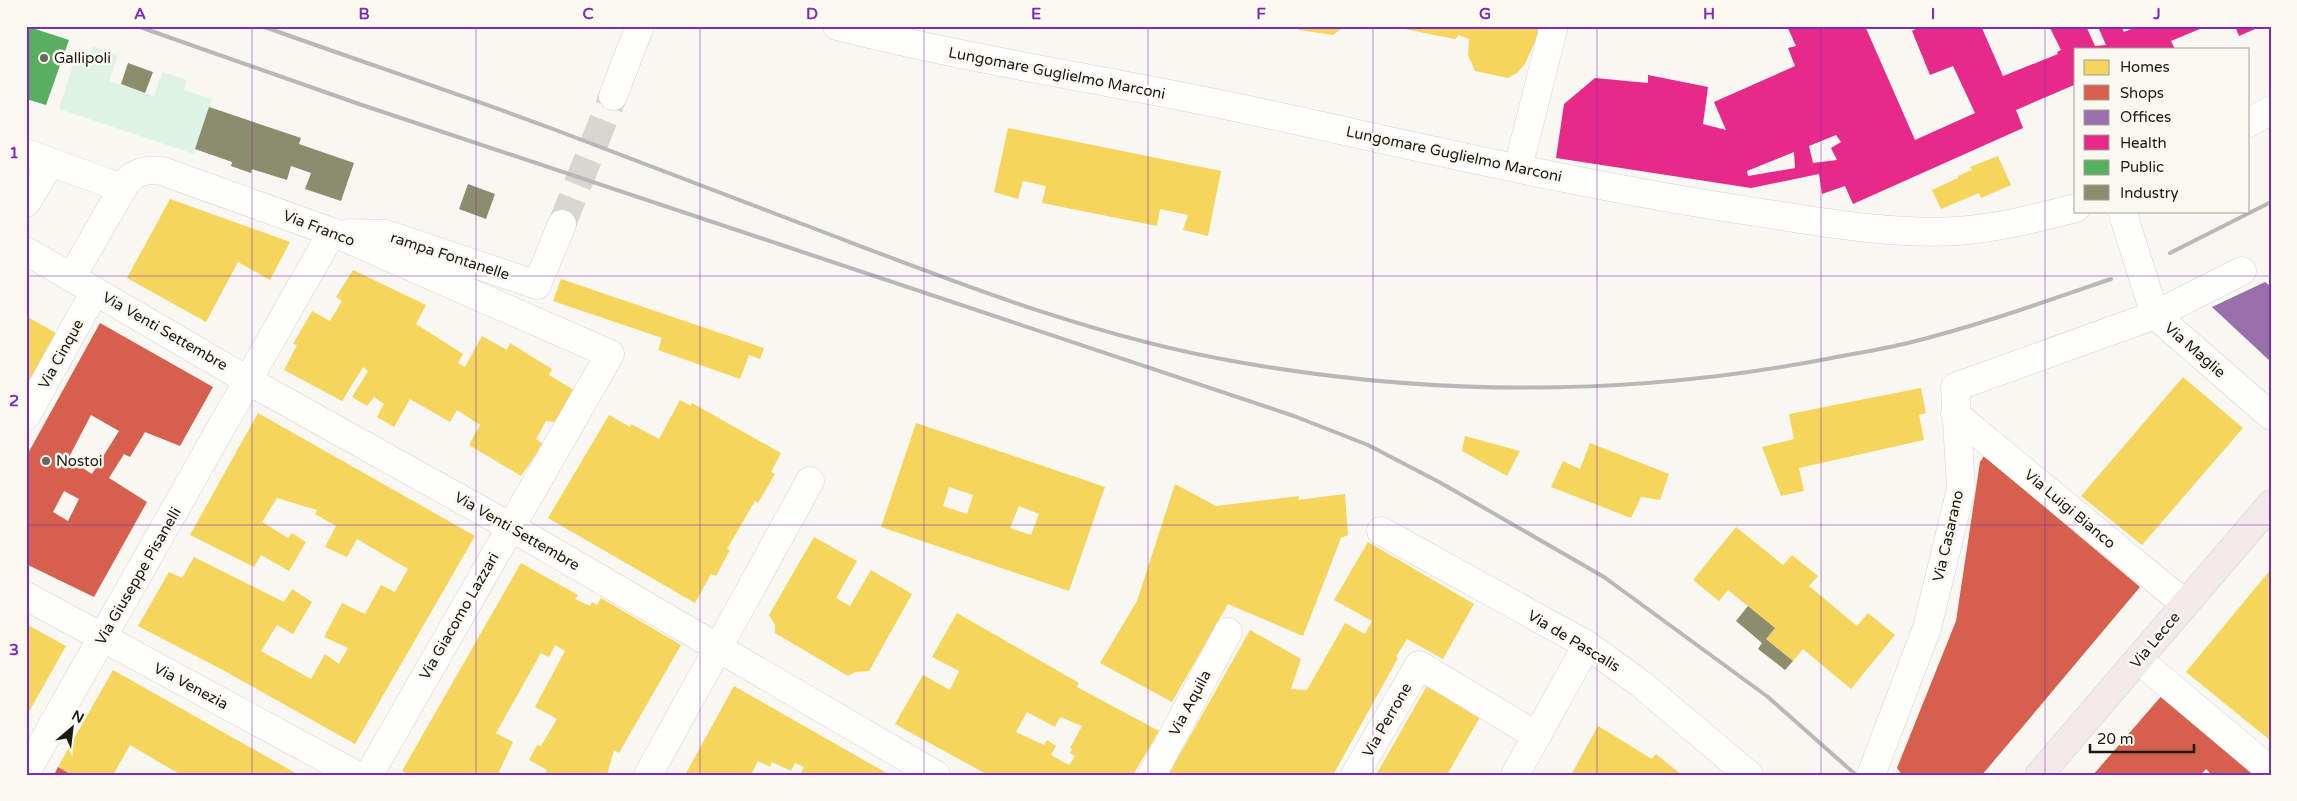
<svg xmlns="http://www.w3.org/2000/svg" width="2297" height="801" font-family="'Varela Round',sans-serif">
<rect width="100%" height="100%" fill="#f8f7f2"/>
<!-- green -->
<path fill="#def3e4" d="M93,46L118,55L109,81L154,96L162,72L187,80L184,90L212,99L194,154L59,109L76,56L88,59Z"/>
<!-- homes -->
<path fill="#f6d55c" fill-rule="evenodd" d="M1297,26H1345L1333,35L1299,30Z
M1389,26H1542L1525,64L1517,73L1508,78L1475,71L1468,55L1469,39L1459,35L1455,39Z
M1008,128L1221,171L1208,236L1183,230L1188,215L1160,209L1157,226L1042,203L1046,186L1023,181L1018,199L994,192Z
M1998,156L2011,185L1981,198L1979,193L1941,209L1932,190L1958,178V176L1972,170L1970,167Z
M170,199L290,242L270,280L238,262L206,322L127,278Z
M353,270L426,305L416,324L463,354L458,363L465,367L482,336L507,350L510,343L552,369L549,375L574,390L555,422L546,421L536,439L543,444L521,476L469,445L480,425L457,410L450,422L410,399L394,427L377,417L384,404L374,397L367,406L352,397L368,371L363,367L342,401L284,370L297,345L293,344L312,311L330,321L342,301L336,297Z
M561,279L764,348L760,359L749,355L740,379L658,350L662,338L553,301Z
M26,316L56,333L26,387Z
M2183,377L2243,428L2142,545L2081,496Z
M1921,388L1926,413L1919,415L1924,440L1799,468L1804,491L1781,496L1762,447L1794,439L1789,414Z
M680,400L691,406L692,403L781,453L771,472L775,474L758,503L755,501L727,549L730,550L716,576L711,574L695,603L548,518L609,415L630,427L631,424L659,439Z
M258,413L475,536L355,744L221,669L138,626L169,572L182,578L194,557L284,602L292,589L312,602L293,634L277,625L261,651L311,679L325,654L339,664L348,648L324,637L342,603L365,614L381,585L395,592L408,569L357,539L347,557L325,547L336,526L315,514L317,510L277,498L262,522L288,538L292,533L306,542L289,571L261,555L254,567L190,535Z
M916,423L1105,487L1069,591L881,527ZM949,487L973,495L967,514L943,506ZM1019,506L1039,514L1031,535L1010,528Z
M1465,436L1520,451L1507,476L1462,451Z
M1590,443L1669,474L1660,500L1641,497L1631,518L1551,487L1563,461L1580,469Z
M1175,484L1216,506L1299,496L1298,500L1345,494L1348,535L1341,538L1303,636L1228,604L1172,702L1100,663L1137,601Z
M1736,527L1783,565L1792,555L1818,576L1809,586L1857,626L1868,613L1895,635L1851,689L1803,649L1793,661L1766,639L1775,628L1728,590L1719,601L1693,580Z
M814,537L857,561L836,598L850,606L871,570L912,594L869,671L855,672L848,676L775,633V625L769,615Z
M1368,542L1474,604L1443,659L1407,639L1396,657L1398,658L1333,775H1168L1250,630L1301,659L1291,689L1307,690L1345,623L1365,634L1372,621L1334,600Z
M521,563L578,595L575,599L590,606L592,602L597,605L601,598L681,645L619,753L614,750L607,775H544L547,770L529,760L537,745L541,746L557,719L535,707L565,651L555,645L549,657L541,653L496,733L513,742L499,772L503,775H409L402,771Z
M2271,569V741L2186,672Z
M957,613L1079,683L1077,687L1159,731L1133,775H988L895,724L923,675L950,690L959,671L932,657ZM1027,712L1055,727L1060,717L1082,726L1070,748L1072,749L1070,753L1075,756L1069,765L1051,755L1056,746L1047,740L1044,745L1016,732Z
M26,624L66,646L26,717Z
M113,670L221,731L299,775H181L130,745L113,775H72L58,767Z
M1428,684L1481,715L1447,775H1376Z
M734,686L890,775H800L804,767L795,763L791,771L772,762L770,767L758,761L751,775H685Z
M1598,726L1652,759L1656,754L1682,775H1571Z"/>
<!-- shops -->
<path fill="#d6604d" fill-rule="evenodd" d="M100,323L213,387L180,446L145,432L130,457L124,454L109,478L147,502L94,597L26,564V457ZM91,415L119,431L92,474L68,459ZM64,491L79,499L68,521L53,512Z
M1984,456L2140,587L1982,775H1902L1897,768L1956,621L1980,462Z
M2164,693L2258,775H2212L2206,769L2201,775H2093Z
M58,767L72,775H54Z"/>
<!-- offices -->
<path fill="#9970ab" d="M2265,282L2269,285L2271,283V362L2212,307Z"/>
<!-- health -->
<path fill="#e7298a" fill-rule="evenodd" d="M1787,26H1865L1915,140L1975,113L1953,66L1930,75L1912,31L1921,26H1981L2003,76L2058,54L2057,52L2061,50L2049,26H2086L2095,46L2106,45L2099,29L2107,26H2121L2124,32L2131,29L2130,26H2207L2171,41L2175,49H2076V88L2074,85L2016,110L2023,128L1853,204L1845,186L1822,194L1819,174L1751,188L1556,158L1564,104L1595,78L1648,83V75L1708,87L1703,124L1726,130L1714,102L1795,66L1788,48L1796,46ZM1836,135L1841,142L1831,148L1837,160L1813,163L1809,146ZM1794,152L1795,168L1748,176L1747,171Z
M2235,26H2262L2239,36Z"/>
<!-- public -->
<path fill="#5aae61" d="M26,26L69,40L46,105L26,99Z"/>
<!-- industry -->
<path fill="#8c8c6e" d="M128,63L153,72L145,93L121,84Z
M209,107L301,138L299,144L354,163L341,201L305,189L311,173L291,166L287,180L252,169L251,173L231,166L232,162L195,149Z
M468,184L495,194L486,219L459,209Z
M1748,606L1775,628L1766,639L1793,661L1785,670L1758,649L1762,643L1736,621Z"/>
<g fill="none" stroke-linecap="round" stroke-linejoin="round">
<!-- minor-tunnel -->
<path stroke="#d7d6d1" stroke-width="28" stroke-dasharray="28 14" stroke-linecap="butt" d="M562,224L613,96"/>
<defs>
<path id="minor" d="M837,26C974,61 1114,81 1253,111C1420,147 1587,187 1756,212C1822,222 1891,235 1958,231C1998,228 2037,218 2076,208
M613,96L640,26
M2248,123L2271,110
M26,153L122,188
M1518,168L1554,26
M26,203L51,162
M2122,211L2155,315L2271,416
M349,233L386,234L537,285L562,224
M26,251L249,381L511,527L936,775
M71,278L127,181C137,171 148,169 162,171L332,232L610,354L369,775
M1955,414L2185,604
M26,416L95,291
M1381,531L1587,645L1641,684L1749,775
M26,596L356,775
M2139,660L2271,771
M26,772L332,232
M648,775L810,481
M1152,775L1228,632
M1355,775L1419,665L1537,736
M1515,775L1587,645
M1871,775L1927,628L1961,489L1955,387L2155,315L2242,271"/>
<path id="major" d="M2039,775L2271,504"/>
</defs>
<!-- minor casing -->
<use href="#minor" stroke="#d4d3cf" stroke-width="29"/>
<!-- major casing -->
<use href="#major" stroke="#d3d2d0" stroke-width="29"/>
<!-- minor -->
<use href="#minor" stroke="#fefefd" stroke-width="28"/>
<!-- major -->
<use href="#major" stroke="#f4e9ea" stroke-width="28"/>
<!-- rail -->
<path stroke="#b8b8b7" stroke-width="4" d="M137,26L359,104L1294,416L1368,445L1441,483L1604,577L1768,697L1856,775
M262,26C359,61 457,93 553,129C634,160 715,191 797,222C940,276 1086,336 1238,362C1435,397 1636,396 1832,358C1858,353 1883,349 1908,343C1977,326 2044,302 2111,279
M2170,253L2271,202"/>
</g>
<!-- grid -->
<path fill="none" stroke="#7b2cbf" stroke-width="1" stroke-opacity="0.55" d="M252,26V775M476,26V775M700,26V775M924,26V775M1148,26V775M1373,26V775M1597,26V775M1821,26V775M2045,26V775M26,276H2271M26,525H2271"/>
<!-- markers -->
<g fill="#686763" stroke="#fbf9ef" stroke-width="2">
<circle cx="44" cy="58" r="5"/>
<circle cx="46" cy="461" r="5"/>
</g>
<g text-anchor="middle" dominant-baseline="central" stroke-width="5" stroke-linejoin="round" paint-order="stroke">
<!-- poi labels -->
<g font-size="15" fill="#1a1916" stroke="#fbf9ef" text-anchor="start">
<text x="54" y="58">Gallipoli</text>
<text x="56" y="461">Nostoi</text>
</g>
<!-- street labels -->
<g font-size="15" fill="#1a1916" stroke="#fbf9ef">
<text transform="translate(1057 73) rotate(11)">Lungomare Guglielmo Marconi</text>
<text transform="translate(1454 154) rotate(12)">Lungomare Guglielmo Marconi</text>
<text transform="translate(319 228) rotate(21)">Via Franco</text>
<text transform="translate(450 256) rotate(18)">rampa Fontanelle</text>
<text transform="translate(165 331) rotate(30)">Via Venti Settembre</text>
<text transform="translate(2195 350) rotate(41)">Via Maglie</text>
<text transform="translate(61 354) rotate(-61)">Via Cinque</text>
<text transform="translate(2070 509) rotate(40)">Via Luigi Bianco</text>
<text transform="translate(517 531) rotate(30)">Via Venti Settembre</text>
<text transform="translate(1948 536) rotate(-77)">Via Casarano</text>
<text transform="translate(138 576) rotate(-60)">Via Giuseppe Pisanelli</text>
<text transform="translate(459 616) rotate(-60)">Via Giacomo Lazzari</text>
<text transform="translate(2155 640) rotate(-50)">Via Lecce</text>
<text transform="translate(1574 641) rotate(31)">Via de Pascalis</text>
<text transform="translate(191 686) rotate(28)">Via Venezia</text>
<text transform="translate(1190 703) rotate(-62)">Via Aquila</text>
<text transform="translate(1387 720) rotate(-60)">Via Perrone</text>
</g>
</g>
<!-- border -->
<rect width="2297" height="801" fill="none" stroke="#fbf9ef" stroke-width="55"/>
<!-- legend -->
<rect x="2074" y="48" width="175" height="165" fill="#fbf9ef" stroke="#a19f98"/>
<rect x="2084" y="60" width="25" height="15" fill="#f6d55c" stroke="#a19f98"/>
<text x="2120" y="72" font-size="15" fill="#1a1916">Homes</text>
<rect x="2084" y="85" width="25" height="15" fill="#d6604d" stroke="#a19f98"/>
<text x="2120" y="98" font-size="15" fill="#1a1916">Shops</text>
<rect x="2084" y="110" width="25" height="15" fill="#9970ab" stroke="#a19f98"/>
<text x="2120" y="122" font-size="15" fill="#1a1916">Offices</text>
<rect x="2084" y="135" width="25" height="15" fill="#e7298a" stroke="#a19f98"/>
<text x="2120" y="148" font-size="15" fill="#1a1916">Health</text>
<rect x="2084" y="160" width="25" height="15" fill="#5aae61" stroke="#a19f98"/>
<text x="2120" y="172" font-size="15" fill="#1a1916">Public</text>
<rect x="2084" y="185" width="25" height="15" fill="#8c8c6e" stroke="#a19f98"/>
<text x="2120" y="198" font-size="15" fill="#1a1916">Industry</text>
<!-- north arrow -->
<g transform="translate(72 728) rotate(28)" stroke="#fbf9ef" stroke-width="4" paint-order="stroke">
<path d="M0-4L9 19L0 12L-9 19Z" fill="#1a1916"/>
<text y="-8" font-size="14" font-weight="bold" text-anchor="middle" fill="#1a1916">N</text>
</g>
<!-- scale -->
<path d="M2090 744v8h104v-8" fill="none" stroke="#1a1916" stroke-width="2.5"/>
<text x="2097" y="744" font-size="15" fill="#1a1916" stroke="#fbf9ef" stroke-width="4" paint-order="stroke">20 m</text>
<rect x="28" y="28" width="2242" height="746" fill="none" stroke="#7b2cbf" stroke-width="2"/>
<g font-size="16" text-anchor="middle" font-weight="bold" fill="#7b2cbf">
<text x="140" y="19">A</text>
<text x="364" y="19">B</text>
<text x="588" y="19">C</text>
<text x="812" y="19">D</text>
<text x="1036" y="19">E</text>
<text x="1261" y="19">F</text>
<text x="1485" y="19">G</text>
<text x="1709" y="19">H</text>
<text x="1933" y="19">I</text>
<text x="2157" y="19">J</text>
<text x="14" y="158">1</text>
<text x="14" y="406">2</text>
<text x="14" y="655">3</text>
</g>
</svg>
